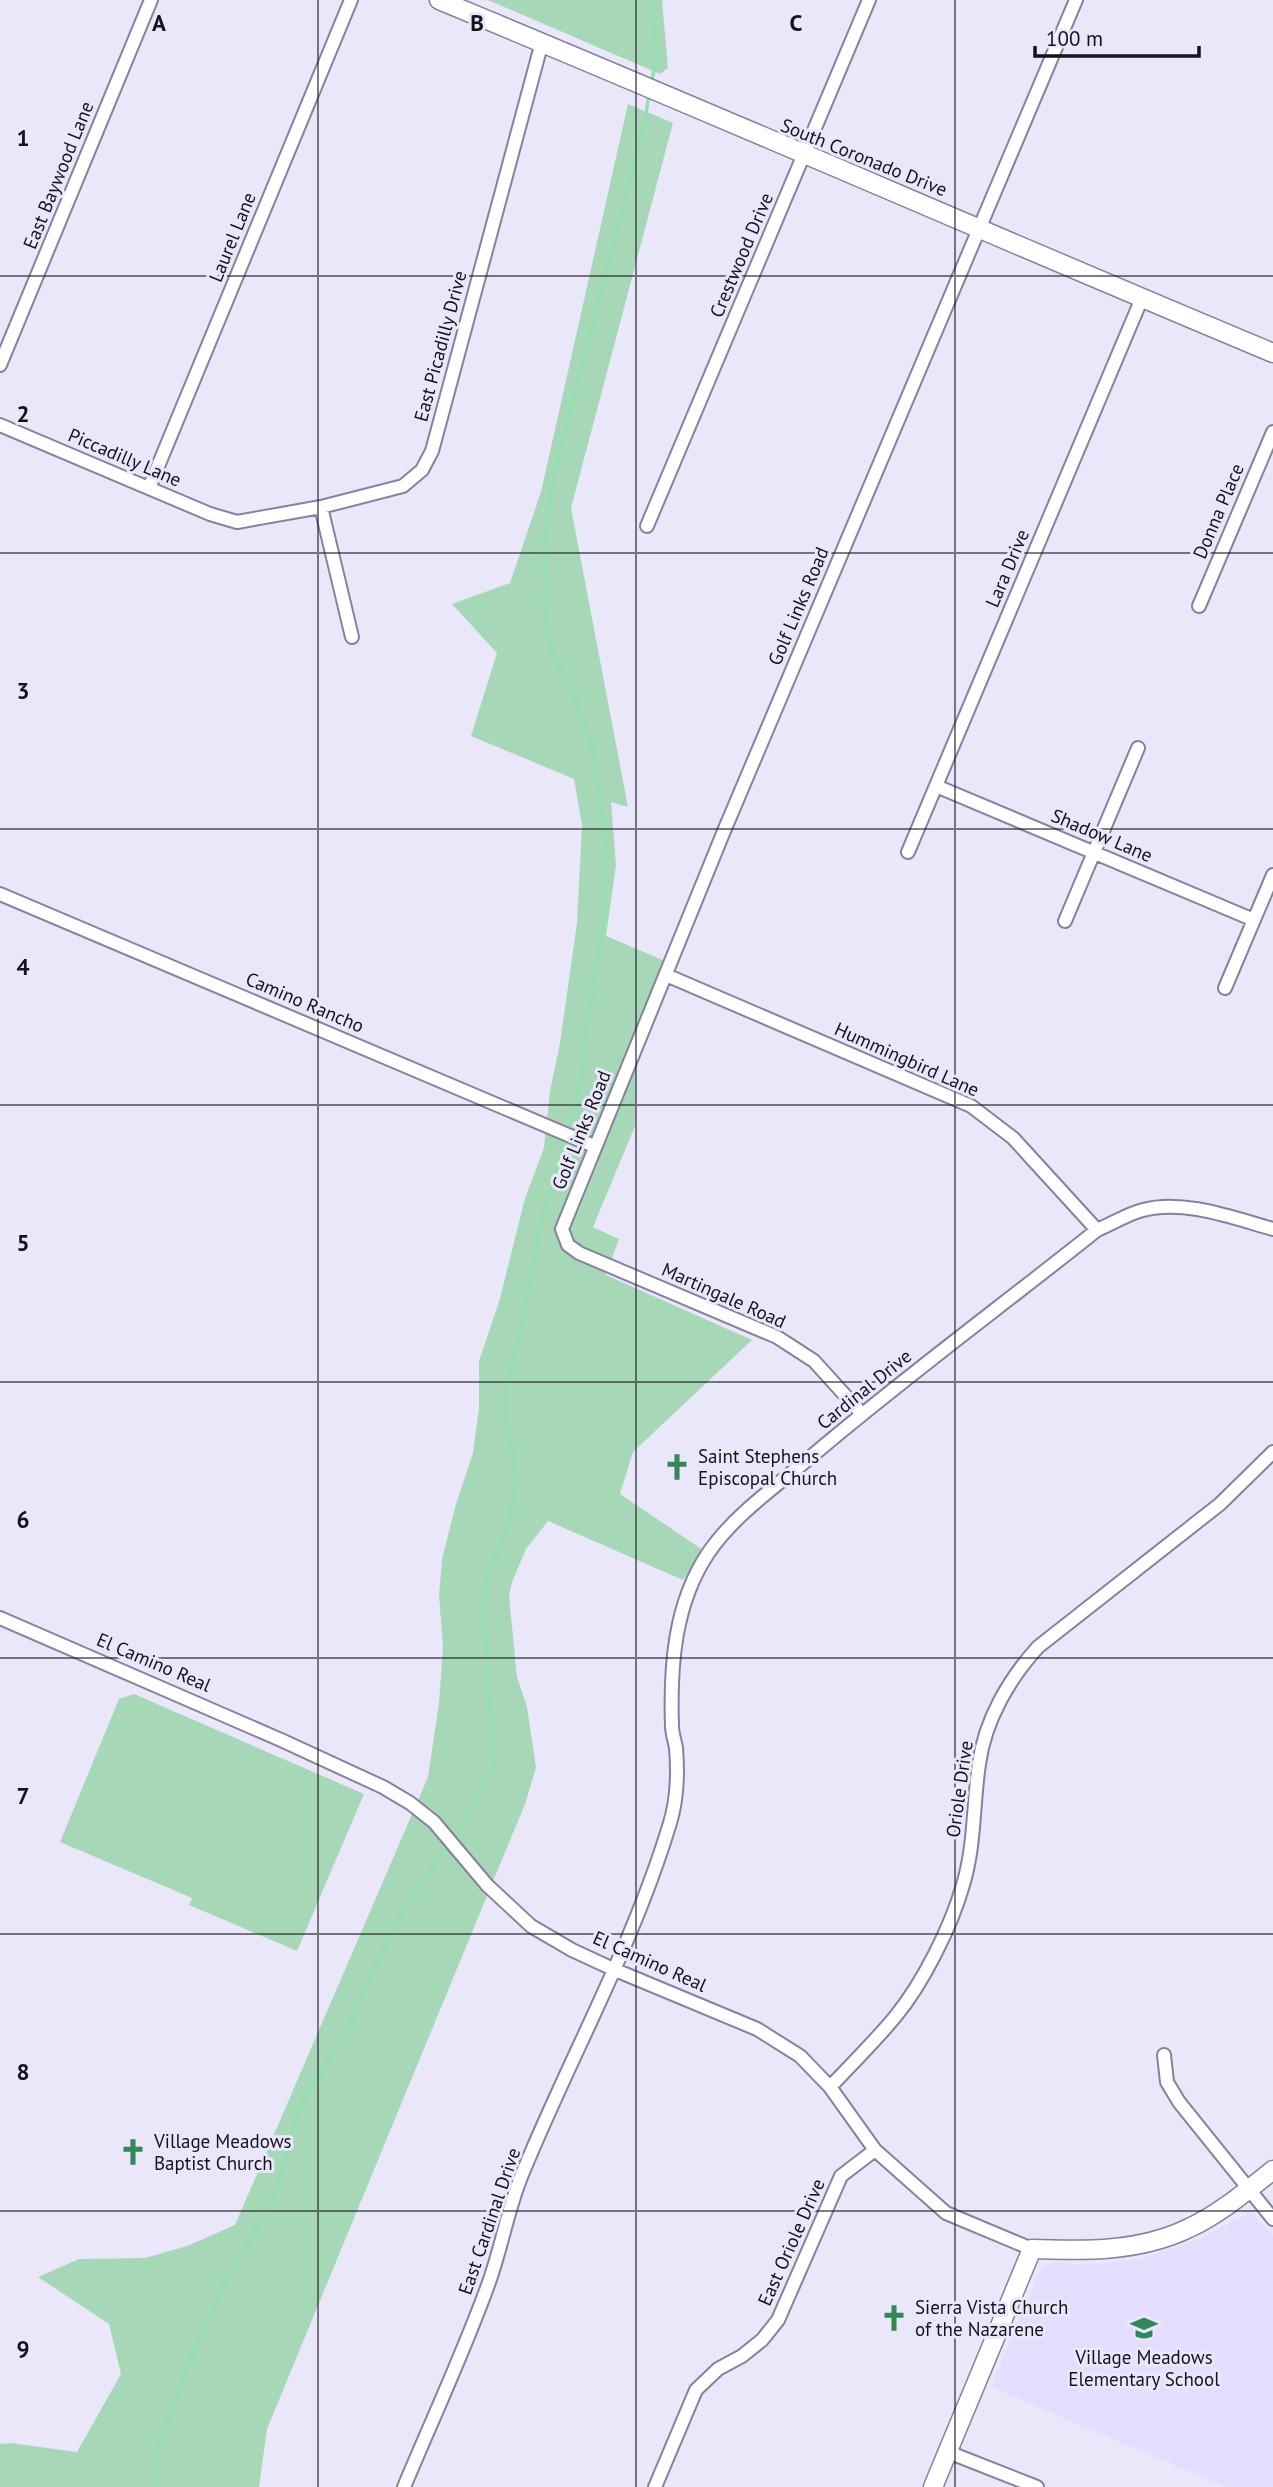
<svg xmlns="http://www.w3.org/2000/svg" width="1273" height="2487" font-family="'PT Sans',sans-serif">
<rect width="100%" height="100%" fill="#ebe7fb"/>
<!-- built -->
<path fill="#e4ddfd" d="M1250,2212L1273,2235V2487H1226L991,2387L1041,2269L1052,2262L1089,2265L1141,2259L1199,2239Z"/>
<!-- green -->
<path fill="#a6d8b7" d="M488,0H662L668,68L660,74Z
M628,104L673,123L571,508L628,807L611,802L616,865L606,936L665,961L636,1059L635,1126L593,1227L619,1239L606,1275L752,1340L633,1452L620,1494L703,1550L683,1580L548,1521L526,1549L512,1582L509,1596L517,1677L527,1707L536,1768L525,1804L267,2429L259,2487H0V2444L11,2443L77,2452L121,2374L109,2324L38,2277L79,2259L145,2258L187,2246L235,2225L428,1777L439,1703L443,1647L439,1595L442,1559L456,1504L473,1453L479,1408V1361L499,1302L525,1198L544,1148L550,1091L560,1043L577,923L582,825L574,779L471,736L497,653L452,604L510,583L541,492Z
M134,1694L364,1794L297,1951L189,1905L192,1898L60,1842L119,1699Z"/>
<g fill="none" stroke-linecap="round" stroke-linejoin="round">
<!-- stream -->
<path stroke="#94dfb0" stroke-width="3.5" d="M650,0L657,56L651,84
M454,1840L459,1835L494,1764L484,1622L485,1584L507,1528L517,1481L506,1423V1387L525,1309L541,1223L567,1135L582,1074L586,1030L603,921L606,843L593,751L569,681L551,652L545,610L544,550L551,487L644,125L649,95
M156,2487L154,2457L196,2346L222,2289L274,2198L299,2110L347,2029L397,1919L449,1845"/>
<defs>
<path id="street" d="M0,365L151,0
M0,425L210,514L237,522L321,507L403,486L422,470L432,451L542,42
M149,488L351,0
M321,507L352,637
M647,526L869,0
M1199,606L1273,432
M936,786L1254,920
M908,852L1142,298
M0,894L594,1146
M1065,921L1138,748
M666,975L971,1106L1013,1138L1097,1230
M1225,988L1273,875
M862,1414L814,1361L777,1337L579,1253L568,1245L562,1229L724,831L1076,0
M0,1618L281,1740L383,1787L410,1803L434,1822L487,1885L531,1926L572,1950L613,1969L757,2029L800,2056L830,2087L875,2150L946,2213L1032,2249
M1164,2055L1167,2082L1179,2102L1273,2219
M830,2087C852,2064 875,2041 895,2017C923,1983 951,1927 963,1885C975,1846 973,1804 979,1764C985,1720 1009,1679 1038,1647L1220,1504L1273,1452
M948,2452L1037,2487
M404,2487C432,2420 463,2354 488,2285C501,2250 507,2212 521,2177C569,2059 633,1946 670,1823C677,1800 678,1772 676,1748C675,1741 672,1734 672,1726C670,1667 674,1603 709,1552C735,1514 778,1485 813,1455C905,1377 1003,1305 1097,1230C1112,1224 1127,1214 1143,1210C1184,1199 1233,1218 1273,1229
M655,2487L696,2390L718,2369L742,2356L762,2340L778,2320L841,2176L875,2150"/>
<path id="secondary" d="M439,0C718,115 995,237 1273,353
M933,2487L1032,2249C1085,2251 1140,2252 1189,2228C1218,2215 1248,2190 1273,2170"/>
</defs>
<!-- street casing -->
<use href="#street" stroke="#87809e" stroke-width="16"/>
<!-- secondary casing -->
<use href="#secondary" stroke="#87809e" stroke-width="21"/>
<!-- street -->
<use href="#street" stroke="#fff" stroke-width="12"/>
<!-- secondary -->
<use href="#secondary" stroke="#fff" stroke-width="18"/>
</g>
<!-- grid -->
<path fill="none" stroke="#15121d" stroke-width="2" stroke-opacity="0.55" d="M318,0V2487M636,0V2487M955,0V2487M0,276H1273M0,553H1273M0,829H1273M0,1105H1273M0,1382H1273M0,1658H1273M0,1934H1273M0,2211H1273"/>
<!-- icons -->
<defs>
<symbol id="church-bare" viewBox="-9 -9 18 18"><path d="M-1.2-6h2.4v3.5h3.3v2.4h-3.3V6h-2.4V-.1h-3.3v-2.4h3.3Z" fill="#348759" stroke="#ebe7fb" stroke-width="2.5" paint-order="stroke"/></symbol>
<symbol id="school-bare" viewBox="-9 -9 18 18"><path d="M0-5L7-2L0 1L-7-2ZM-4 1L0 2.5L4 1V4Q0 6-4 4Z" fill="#348759" stroke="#ebe7fb" stroke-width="2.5" paint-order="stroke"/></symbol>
</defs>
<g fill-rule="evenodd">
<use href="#church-bare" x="658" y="1448" width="38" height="38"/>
<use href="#church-bare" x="114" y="2133" width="38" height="38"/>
<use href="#church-bare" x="875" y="2299" width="38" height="38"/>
<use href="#school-bare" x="1125" y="2309" width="38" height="38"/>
</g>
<g text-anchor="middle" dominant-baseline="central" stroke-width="6" stroke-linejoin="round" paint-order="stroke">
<!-- street labels -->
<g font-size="19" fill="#15121d" stroke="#ebe7fb">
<text transform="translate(864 157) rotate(22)">South Coronado Drive</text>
<text transform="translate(58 175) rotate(-68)">East Baywood Lane</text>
<text transform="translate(232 237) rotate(-68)">Laurel Lane</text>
<text transform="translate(741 255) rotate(-67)">Crestwood Drive</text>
<text transform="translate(440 346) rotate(-75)">East Picadilly Drive</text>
<text transform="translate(125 457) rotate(23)">Piccadilly Lane</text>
<text transform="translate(1218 511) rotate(-67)">Donna Place</text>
<text transform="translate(1007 568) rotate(-67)">Lara Drive</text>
<text transform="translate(798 606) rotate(-67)">Golf Links Road</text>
<text transform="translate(1102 835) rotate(23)">Shadow Lane</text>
<text transform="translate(305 1002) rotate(23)">Camino Rancho</text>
<text transform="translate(907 1059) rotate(24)">Hummingbird Lane</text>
<text transform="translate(581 1130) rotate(-68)">Golf Links Road</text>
<text transform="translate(724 1295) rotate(24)">Martingale Road</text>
<text transform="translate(864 1389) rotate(-39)">Cardinal Drive</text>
<text transform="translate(154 1662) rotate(23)">El Camino Real</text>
<text transform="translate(959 1789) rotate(-82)">Oriole Drive</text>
<text transform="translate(650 1961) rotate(24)">El Camino Real</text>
<text transform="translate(489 2221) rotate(-71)">East Cardinal Drive</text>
<text transform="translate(791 2242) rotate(-66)">East Oriole Drive</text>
</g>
<!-- poi labels -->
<g font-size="19" fill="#15121d" stroke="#ebe7fb" text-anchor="start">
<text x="698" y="1456">Saint Stephens<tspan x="698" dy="22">Episcopal Church</tspan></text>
<text x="154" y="2141">Village Meadows<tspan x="154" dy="22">Baptist Church</tspan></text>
<text x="915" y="2307">Sierra Vista Church<tspan x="915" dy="22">of the Nazarene</tspan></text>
<text x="1144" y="2357" text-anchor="middle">Village Meadows<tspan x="1144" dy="22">Elementary School</tspan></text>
</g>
</g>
<g font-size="23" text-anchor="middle" font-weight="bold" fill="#15121d" stroke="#ebe7fb" stroke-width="6" stroke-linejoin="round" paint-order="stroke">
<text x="159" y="31">A</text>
<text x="477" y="31">B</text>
<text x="796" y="31">C</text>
<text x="23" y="146">1</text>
<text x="23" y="422">2</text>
<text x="23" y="699">3</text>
<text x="23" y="975">4</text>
<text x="23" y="1251">5</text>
<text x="23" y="1528">6</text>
<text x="23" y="1804">7</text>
<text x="23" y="2080">8</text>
<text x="23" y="2357">9</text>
</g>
<!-- scale -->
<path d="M1035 46v10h164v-10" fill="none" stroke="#15121d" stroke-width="3.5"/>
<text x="1046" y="46" font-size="21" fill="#15121d" stroke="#ebe7fb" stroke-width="5" paint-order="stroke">100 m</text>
</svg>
